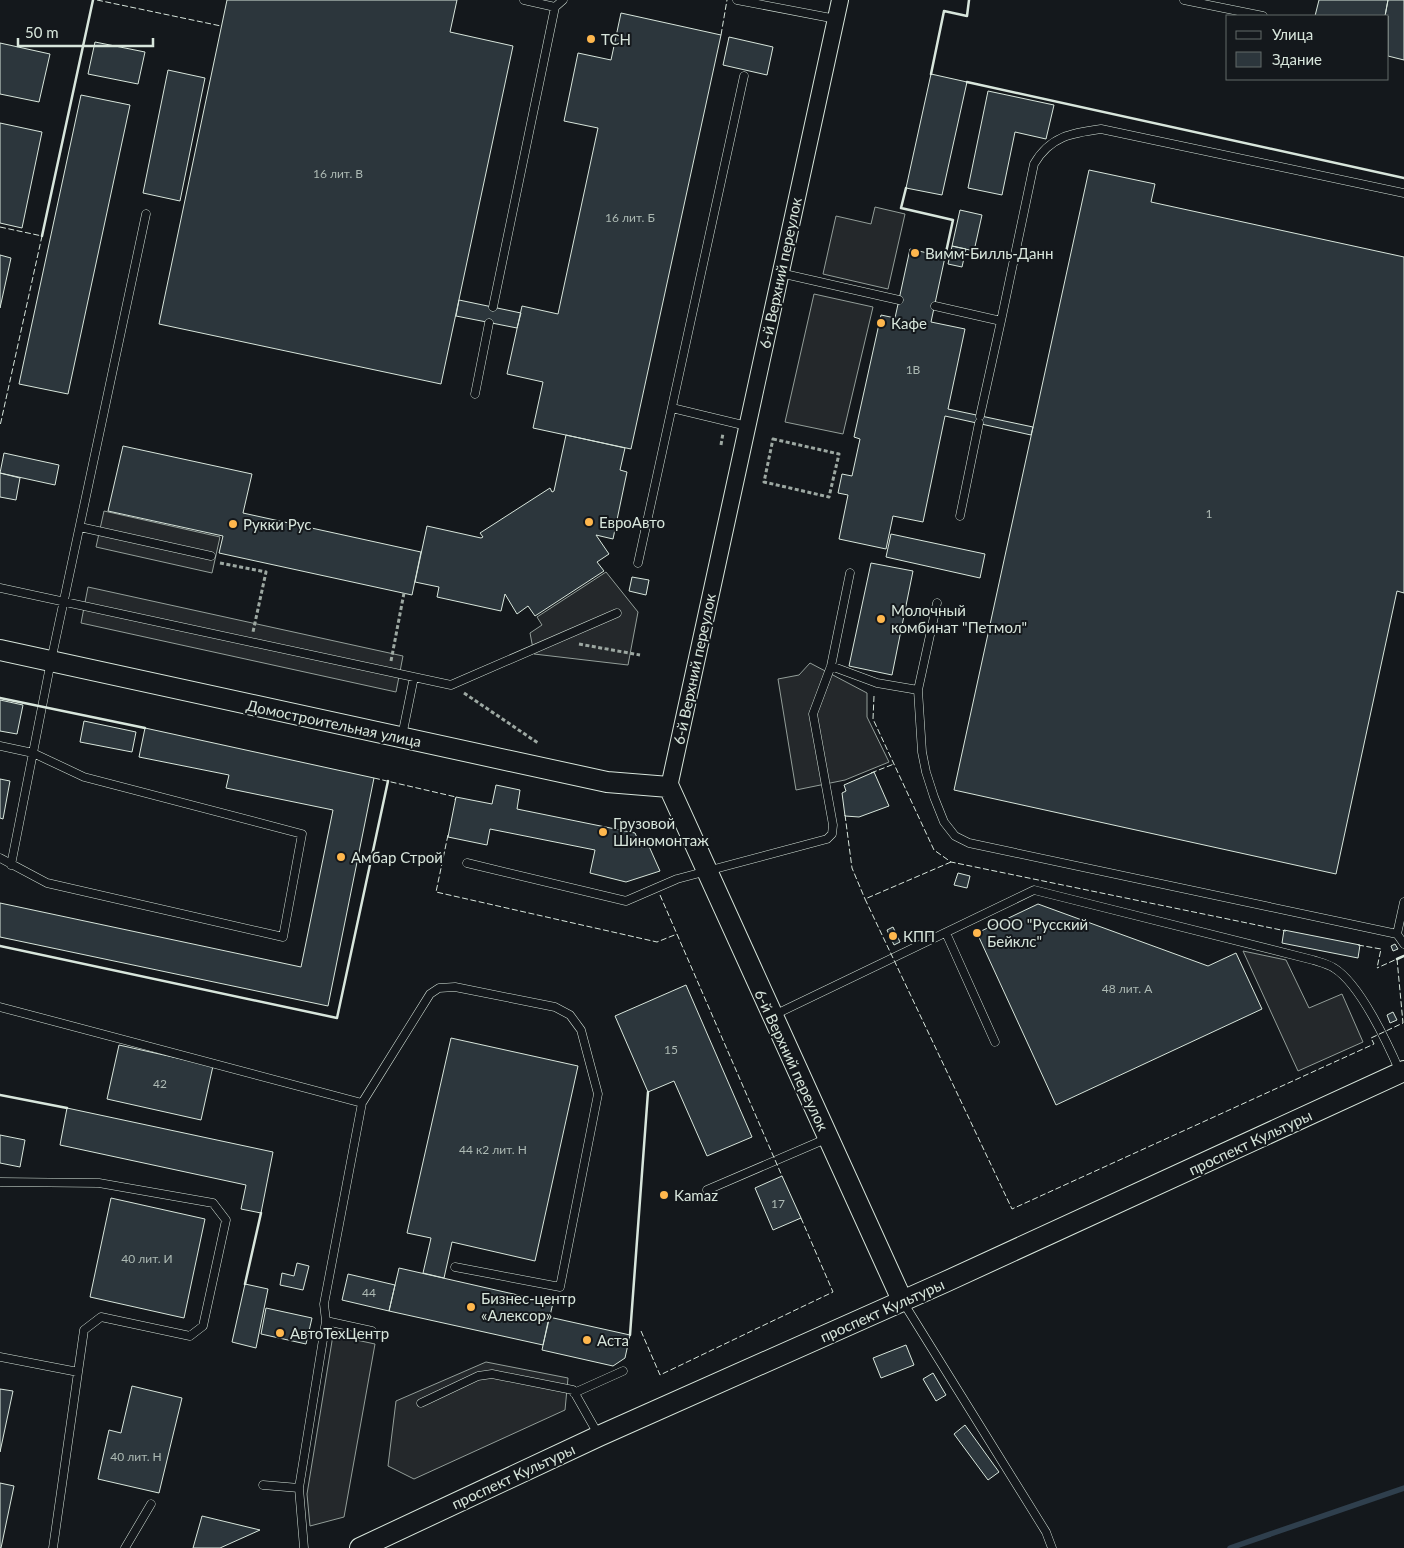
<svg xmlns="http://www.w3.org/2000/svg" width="1404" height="1548" font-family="Lato,sans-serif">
<rect width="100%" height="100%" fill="#14181c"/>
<!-- parking -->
<path fill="#24282b" stroke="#939e99" d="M875,207L905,214L888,289L823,274L836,216L871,224Z
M814,294L873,307L843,434L785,422Z
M104,511L220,537L212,573L96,547Z
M606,572L638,612L628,665L534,654L530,633L542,625L537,617Z
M88,587L403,656L396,692L81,623Z
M810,663L867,693V717L889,762L845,780L796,790L778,679L799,675Z
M1243,951L1286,960L1309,1008L1342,994L1363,1042L1298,1071Z
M333,1335L375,1344L344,1517L310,1526L307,1494Z
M486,1362L568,1378L565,1410L414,1479L388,1466L396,1401Z"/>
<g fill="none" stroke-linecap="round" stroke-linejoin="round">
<!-- stream -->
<path stroke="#2f3f4d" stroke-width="5.5" d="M1230,1548L1404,1488"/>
</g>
<!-- building -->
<path fill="#2c363c" stroke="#d8e6dc" d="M227,0H457L450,32L513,46L441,384L159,324Z
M1319,0H1388L1385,16H1315Z
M1388,0H1404V60L1388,56V16H1385Z
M621,13L721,35L631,449L533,428L543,382L507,374L522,306L558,314L598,128L564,121L578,53L611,60Z
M729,37L773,47L767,75L723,65Z
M95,42L145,52L138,84L88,74Z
M0,43L50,54L39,102L0,94Z
M168,70L205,78L180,201L143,193Z
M931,74L967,82L942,195L906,188Z
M988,91L1054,105L1046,139L1015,132L1002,195L968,188Z
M81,95L130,105L68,394L19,384Z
M0,123L42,132L22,228L0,223Z
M1089,170L1155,184L1151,202L1404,257V593L1397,591L1336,874L954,790Z
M960,210L982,215L974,251L952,246Z
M952,246L966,249L962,267L948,264Z
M910,249L945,257L931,322L965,329L948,409L1033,427L1031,435L945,416L923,522L893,516L886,549L839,539L848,495L838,493L842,474L852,476L860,439L854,437L881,315L895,318Z
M0,255L11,258L0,308Z
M459,300L521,313L517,328L456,316Z
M566,435L625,448L620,470L627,472L613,539L596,535L609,554L597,562L604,571L535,616L528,606L517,614L505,594L501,611L437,597L439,587L415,582L427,526L481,538L483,537L480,533L550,488L552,492L554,491Z
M123,446L252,474L243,513L421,552L412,595L219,553L223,536L108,511Z
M4,453L59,465L55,485L0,473Z
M0,473L20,478L16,500L0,497Z
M891,534L985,554L980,578L886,557Z
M871,563L913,571L892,675L849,666Z
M632,577L649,580L646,595L629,591Z
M0,700L23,705L17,734L0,731Z
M84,721L136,732L132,752L80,742Z
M145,728L374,778L328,1006L0,937V903L301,967L333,810L226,788L229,775L139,757Z
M874,772L889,806L859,817L845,816L842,793L846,791L844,785Z
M0,779L10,781L3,819L0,818Z
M496,785L520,790L517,809L635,833L641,847L648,844L660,871L626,882L590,873L595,850L490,829L487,845L448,837L456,797L492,804Z
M958,873L970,876L967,888L954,885Z
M1038,904L1208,966L1236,953L1262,1009L1056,1105L977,933Z
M893,927L900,942L894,945L887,930Z
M1284,930L1360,945L1358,958L1282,943Z
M1395,944L1398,949L1393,951L1391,946Z
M686,985L752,1137L707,1156L674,1081L648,1092L615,1016Z
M1393,1012L1397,1020L1390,1023L1387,1015Z
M451,1038L578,1066L535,1261L452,1242L444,1278L423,1273L431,1238L407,1233Z
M119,1045L213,1066L201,1120L107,1099Z
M67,1108L273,1152L261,1213L241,1209L246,1185L60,1145Z
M0,1135L25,1140L20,1167L0,1163Z
M782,1176L801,1218L773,1230L755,1188Z
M111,1198L205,1219L184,1318L90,1297Z
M297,1263L309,1266L303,1290L280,1285L282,1273L294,1276Z
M399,1268L553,1303L543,1345L389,1311Z
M348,1274L395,1285L389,1311L342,1300Z
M245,1284L268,1289L256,1348L232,1342Z
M266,1308L312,1318L306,1344L261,1334Z
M549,1317L630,1335L625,1358L613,1366L542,1350Z
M906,1345L914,1365L881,1378L873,1358Z
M933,1373L946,1395L936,1401L923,1379Z
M132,1386L182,1398L159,1493L98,1479L109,1430L121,1433Z
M0,1389L13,1391L0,1452Z
M965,1425L999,1472L988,1480L954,1434Z
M0,1483L14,1486L1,1548H0Z
M202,1516L260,1530L220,1548H193Z"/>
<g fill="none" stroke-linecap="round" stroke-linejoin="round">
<defs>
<path id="service" d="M524,0L555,7
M737,0L836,19
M1184,0L1263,16
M780,273L899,300
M935,306L1001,321L980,416
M493,307L555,7L563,0
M1001,321L1034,164C1050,136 1072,133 1101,129L1404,193
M475,394L489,323
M672,408L747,426
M960,516L979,423
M80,527L211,556
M638,563L744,76
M0,588L451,685L617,613
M937,603L918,690L922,752L926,772L934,797L944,822L955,836L969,843L1397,934L1404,902
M831,666L877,683L918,690
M402,736L414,677
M0,746L33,753L84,777L302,834L283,937L47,883L0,858
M467,863L626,901L677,879L827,839L832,834L833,825L813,714L831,666L850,573
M11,865L51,661L146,214
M946,933L995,1042
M1397,934L1404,944
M0,1007L362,1103L324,1304L326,1321L299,1488L304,1548
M774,1015L1034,890L1313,960C1319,962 1328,964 1334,968C1360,984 1388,1044 1400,1072
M362,1103L430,994L439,988L455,987L555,1007L570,1015L581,1030L598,1094L560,1287L455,1267
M0,1182L99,1183L213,1203L226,1220L203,1326L190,1336L101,1317L84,1330L53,1548
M707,1190L828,1138
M903,1302L1046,1532L1052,1548
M326,1321L372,1331
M0,1357L78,1372
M574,1393L623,1371
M421,1403L478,1376L492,1374L573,1390L598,1434
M263,1485L299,1488
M125,1548L151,1504"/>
<path id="minor" d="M669,787L840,0"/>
<path id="tertiary" d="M0,650L607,782L669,787L902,1300
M360,1548L599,1436L945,1282L1404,1071"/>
</defs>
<!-- service casing -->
<use href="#service" stroke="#d8e6dc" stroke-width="9"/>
<!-- minor casing -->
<use href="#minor" stroke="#d8e6dc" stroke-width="18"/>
<!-- tertiary casing -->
<use href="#tertiary" stroke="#d8e6dc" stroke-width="22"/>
<!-- path -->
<path stroke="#9da8a2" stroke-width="3" stroke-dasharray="4 2.5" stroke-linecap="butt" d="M773,439L839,454L829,497L764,482Z
M721,445L723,433
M220,563L266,572L253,632
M579,644L640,655
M391,661L404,593
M464,693L538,743"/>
<!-- service -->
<use href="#service" stroke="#14181c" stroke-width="8"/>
<!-- minor -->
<use href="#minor" stroke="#14181c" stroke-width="16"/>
<!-- tertiary -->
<use href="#tertiary" stroke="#14181c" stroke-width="20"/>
<!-- fence -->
<path stroke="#d8e6dc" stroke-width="1" stroke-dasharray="6 2.5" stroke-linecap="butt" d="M97,0L221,26
M721,35L727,0
M0,227L42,236L0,426
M874,696L873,719L934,850L951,862L1286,931
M871,773L894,764
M374,778L456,797L455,800
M845,815L852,868L865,899
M448,835L436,892L657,942L677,934
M951,862L865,899L1012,1209L1374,1044L1371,1038L1403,1023L1397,959L1377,968
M660,895L782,1176
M1358,945L1381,949L1377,968
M641,1331L660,1375L833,1292L801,1218"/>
<!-- wall -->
<path stroke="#d8e6dc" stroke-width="2.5" d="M931,74L944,11L967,16L969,0
M967,82L1404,178
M906,188L901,208L953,220L945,257
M42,236L93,0
M0,698L145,728
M0,946L337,1018L388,781
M1397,959L1404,956
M0,1095L67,1108
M245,1284L261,1213
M630,1335L648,1092"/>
</g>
<!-- markers -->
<g fill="#ffb74d" stroke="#14181c" stroke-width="2">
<circle cx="591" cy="39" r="5"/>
<circle cx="915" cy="253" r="5"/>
<circle cx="881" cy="323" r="5"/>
<circle cx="589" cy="522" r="5"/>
<circle cx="233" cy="524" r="5"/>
<circle cx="881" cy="619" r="5"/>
<circle cx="603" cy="832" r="5"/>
<circle cx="341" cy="857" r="5"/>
<circle cx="977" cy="933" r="5"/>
<circle cx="893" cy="936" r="5"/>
<circle cx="664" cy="1195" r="5"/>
<circle cx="471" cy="1307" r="5"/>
<circle cx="280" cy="1333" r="5"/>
<circle cx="587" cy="1340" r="5"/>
</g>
<g text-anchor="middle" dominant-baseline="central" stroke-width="4" stroke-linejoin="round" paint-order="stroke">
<!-- number labels -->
<g font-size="12" fill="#adbab4">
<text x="338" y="173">16 лит. В</text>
<text x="630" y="217">16 лит. Б</text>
<text x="913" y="369">1В</text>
<text x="1209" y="513">1</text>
<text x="1127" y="988">48 лит. А</text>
<text x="671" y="1049">15</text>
<text x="160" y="1083">42</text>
<text x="493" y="1149">44 к2 лит. Н</text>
<text x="778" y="1203">17</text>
<text x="147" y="1258">40 лит. И</text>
<text x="369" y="1292">44</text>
<text x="136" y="1456">40 лит. Н</text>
</g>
<!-- poi labels -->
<g font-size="15" fill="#d8e6dc" stroke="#14181c" text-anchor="start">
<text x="601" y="39">ТСН</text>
<text x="925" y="253">Вимм-Билль-Данн</text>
<text x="891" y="323">Кафе</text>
<text x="599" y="522">ЕвроАвто</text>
<text x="243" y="524">Рукки Рус</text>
<text x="891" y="610">Молочный<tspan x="891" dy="17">комбинат "Петмол"</tspan></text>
<text x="613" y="823">Грузовой<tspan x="613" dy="17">Шиномонтаж</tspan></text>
<text x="351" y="857">Амбар Строй</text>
<text x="987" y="924">ООО "Русский<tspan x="987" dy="17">Бейклс"</tspan></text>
<text x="903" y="936">КПП</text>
<text x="674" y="1195">Kamaz</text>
<text x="481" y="1298">Бизнес-центр<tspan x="481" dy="17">«Алексор»</tspan></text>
<text x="290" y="1333">АвтоТехЦентр</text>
<text x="597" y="1340">Аста</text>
</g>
<!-- street labels -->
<g font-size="15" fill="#d8e6dc" stroke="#14181c">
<text transform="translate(780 273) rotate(-78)">6-й Верхний переулок</text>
<text transform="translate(694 669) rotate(-78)">6-й Верхний переулок</text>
<text transform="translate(334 723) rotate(12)">Домостроительная улица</text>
<text transform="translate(792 1060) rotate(65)">6-й Верхний переулок</text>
<text transform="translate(1250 1142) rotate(-25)">проспект Культуры</text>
<text transform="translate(882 1310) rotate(-24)">проспект Культуры</text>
<text transform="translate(513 1476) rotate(-25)">проспект Культуры</text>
</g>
</g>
<!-- legend -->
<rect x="1226" y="15" width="162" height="65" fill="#14181c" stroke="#626a69"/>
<rect x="1236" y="31" width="25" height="8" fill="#14181c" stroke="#626a69"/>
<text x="1272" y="40" font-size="15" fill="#d8e6dc">Улица</text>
<rect x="1236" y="52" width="25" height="15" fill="#2c363c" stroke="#626a69"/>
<text x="1272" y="65" font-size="15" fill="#d8e6dc">Здание</text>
<!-- scale -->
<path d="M18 38v8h135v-8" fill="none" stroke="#d8e6dc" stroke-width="2.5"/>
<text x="25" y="38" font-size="15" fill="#d8e6dc" stroke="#14181c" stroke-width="4" paint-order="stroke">50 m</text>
</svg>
